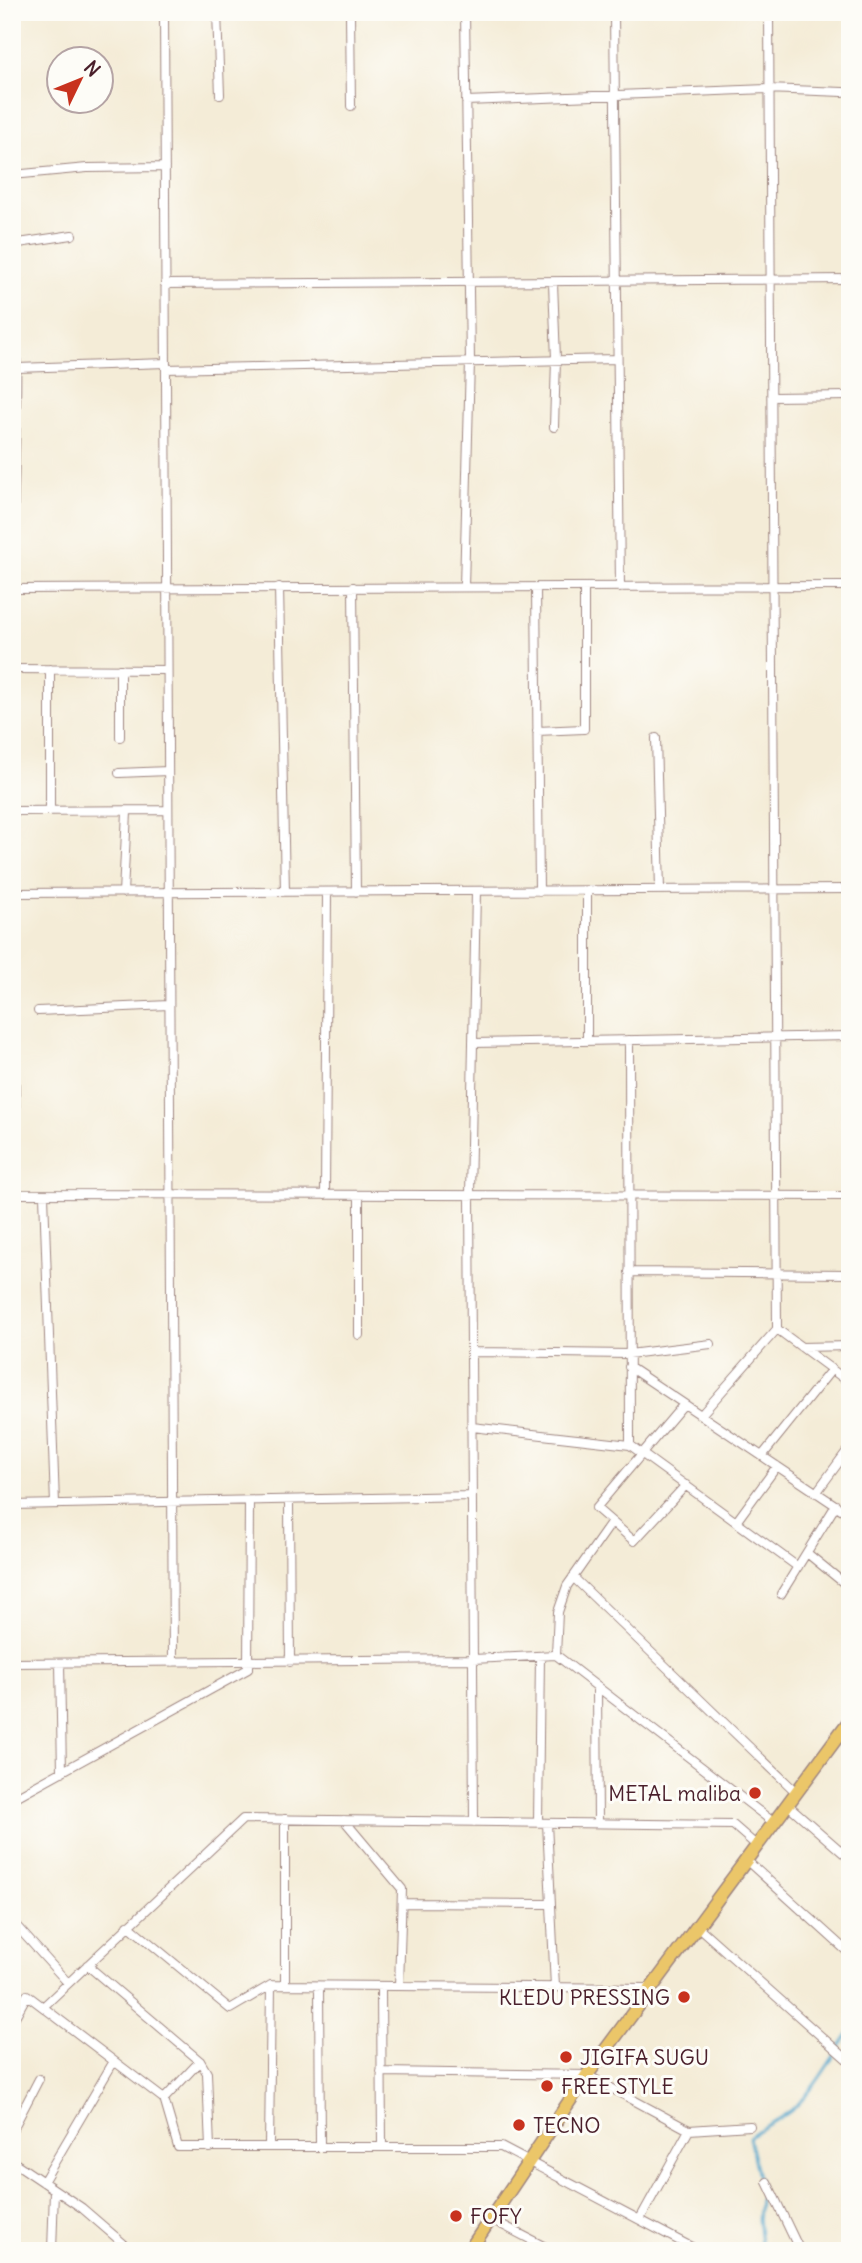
<svg xmlns="http://www.w3.org/2000/svg" width="862" height="2263" font-family="Delius,sans-serif">
<rect width="100%" height="100%" fill="#fdfcf7"/>
<filter id="ink" filterUnits="userSpaceOnUse"><feTurbulence type="fractalNoise" baseFrequency=".0143" numOctaves="2"/><feDisplacementMap in="SourceGraphic" scale="14" xChannelSelector="R" yChannelSelector="G"/><feConvolveMatrix kernelMatrix="1 2 1 2 8 2 1 2 1" color-interpolation-filters="sRGB"/></filter>
<filter id="wash" filterUnits="userSpaceOnUse"><feTurbulence type="fractalNoise" baseFrequency=".00686" numOctaves="4" result="noise"/><feDisplacementMap in="SourceGraphic" scale="28" xChannelSelector="R" yChannelSelector="G"/><feGaussianBlur stdDeviation="1.57" result="paint"/><feColorMatrix in="noise" values="0 0 0 0 0 0 0 0 0 0 0 0 0 0 0 0 0 1.4 0 .05"/><feComposite in="paint" operator="in"/></filter>
<g filter="url(#wash)">
<rect width="100%" height="100%" fill="#f4ecd7"/>
<g fill="none" stroke-linecap="round" stroke-linejoin="round">
<!-- stream -->
<path stroke="#52a7ce" stroke-width="2.5" d="M762,2251L758,2219L761,2191L749,2137C763,2125 783,2119 795,2107C818,2085 832,2057 850,2031"/>
</g>
</g>
<g filter="url(#ink)">
<g fill="none" stroke-linecap="round" stroke-linejoin="round">
<defs>
<path id="minor" d="M164,12L173,1662
M217,12L220,95
M350,12L351,106
M614,12L620,588
M466,101L767,89L843,92
M12,175L87,168L165,167
M12,244L72,235
M553,283L556,359L554,427
M165,284L850,279
M12,291L15,300C19,393 13,487 12,580
M17,368L166,363
M166,369L617,359
M772,397L850,396
M279,587L285,892
M353,587L356,892
M464,587L470,361L465,12
M536,588L539,891
M12,589L850,586
M12,669L167,670
M50,669V811
M120,669V737
M537,731L584,729V588
M656,738L660,890
M119,773L168,771
M12,811L168,810
M587,891V1041
M12,893L850,889
M123,893L127,812
M38,1011L169,1005
M629,1040L630,1445
M14,1041L17,1195
M473,1043L850,1036
M12,1194L850,1196
M44,1195L55,1504
M325,1195L327,892
M359,1195V1335
M629,1272L850,1274
M777,1329L850,1383
M801,1347L850,1346
M471,1352L629,1354L711,1344
M629,1367L850,1515
M684,1404L596,1508L634,1541L686,1485
M701,1415L777,1329L769,12
M472,1427L630,1445L798,1567
M762,1456L832,1369
M816,1493L850,1447
M289,1501L290,1662
M12,1505L472,1496
M736,1522L777,1466
M807,1553L850,1588
M573,1577L796,1792
M781,1594L836,1505
M556,1655L558,1612L567,1586L612,1522
M12,1663L473,1659L556,1655L773,1822
M60,1663L62,1772
M597,1687L598,1823
M12,1799L248,1669L249,1501
M787,1804L850,1859
M344,1820L402,1889L399,1986
M474,1822L470,1195L476,891
M538,1822L540,1656
M547,1823L555,1987
M745,1859L850,1954
M404,1903L551,1904
M12,1921L68,1983
M128,1925L230,2009L271,1985L650,1988
M696,1925L850,2062
M87,1965L200,2061L207,2073L210,2148
M285,1985V1819
M319,1986L320,2147
M381,1986L382,2147
M43,2007L243,1819L733,1825L756,1845
M12,2022L27,1995L164,2099
M200,2061L164,2099L178,2147H501L699,2251
M381,2072L587,2075L689,2130L750,2126
M850,2098V2103
M12,2131L39,2079
M269,2147L271,1985
M12,2161L82,2208L132,2251
M43,2182L114,2061
M767,2182L800,2251
M489,2218L553,2251
M640,2219L689,2130
M52,2251L54,2190
M842,2251L850,2247"/>
<path id="primary" d="M469,2251L587,2075L850,1720"/>
</defs>
<!-- minor casing -->
<use href="#minor" stroke="#9f8681" stroke-width="10"/>
<!-- primary casing -->
<use href="#primary" stroke="#9f8681" stroke-width="15"/>
<!-- minor -->
<use href="#minor" stroke="#fff" stroke-width="8"/>
<!-- primary -->
<use href="#primary" stroke="#ebc669" stroke-width="12"/>
</g>
</g>
<!-- markers -->
<g fill="#c8321e" stroke="#fdfcf7" stroke-width="2.5">
<circle cx="755" cy="1793" r="7"/>
<circle cx="684" cy="1997" r="7"/>
<circle cx="566" cy="2057" r="7"/>
<circle cx="547" cy="2086" r="7"/>
<circle cx="519" cy="2125" r="7"/>
<circle cx="456" cy="2216" r="7"/>
</g>
<g text-anchor="middle" dominant-baseline="central" stroke-width="6" stroke-linejoin="round" paint-order="stroke">
<!-- poi labels -->
<g font-size="21" fill="#4a1f2b" stroke="#fdfcf7" text-anchor="start">
<text x="741" y="1793" text-anchor="end">METAL maliba</text>
<text x="670" y="1997" text-anchor="end">KLEDU PRESSING</text>
<text x="580" y="2057">JIGIFA SUGU</text>
<text x="561" y="2086">FREE STYLE</text>
<text x="533" y="2125">TECNO</text>
<text x="470" y="2216">FOFY</text>
</g>
</g>
<!-- margin -->
<rect width="862" height="2263" fill="none" stroke="#fdfcf7" stroke-width="42"/>
<!-- north arrow -->
<g transform="translate(80 80) rotate(47)"><circle r="33" fill="#fdfcf7" stroke="#b5a4a5" stroke-width="2"/>
<path d="M0-5L12 26L0 18L-12 26Z" fill="#c8321e"/>
<text y="-10" font-size="19" font-weight="bold" text-anchor="middle" fill="#4a1f2b">N</text>
</g>
</svg>
